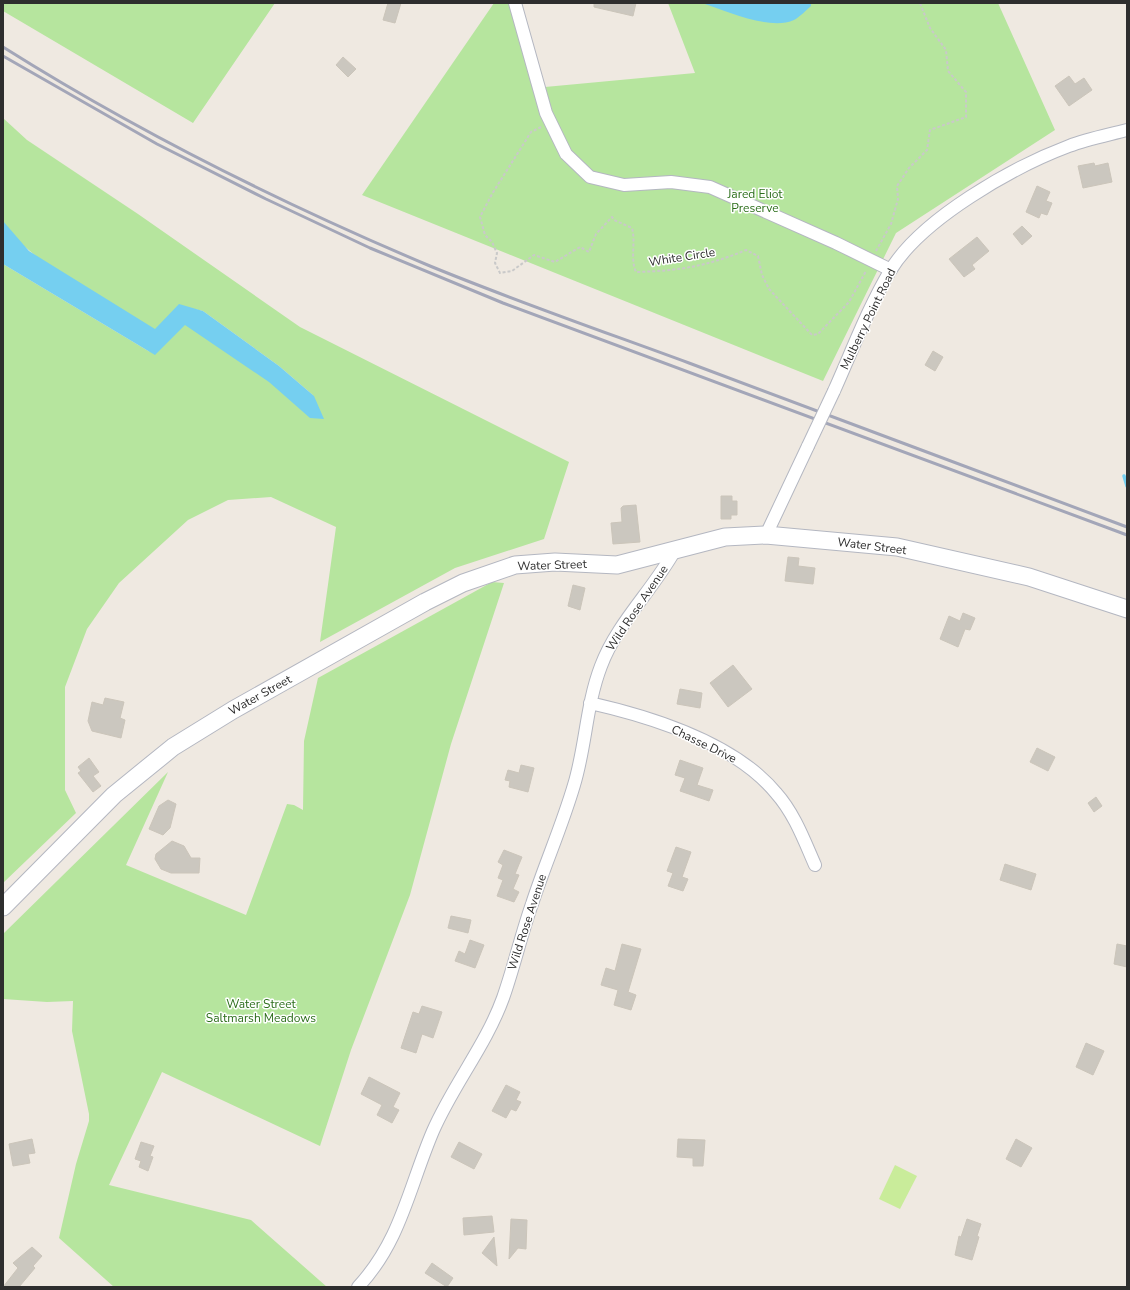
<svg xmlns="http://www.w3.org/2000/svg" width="1130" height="1290" font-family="'Nunito Sans',sans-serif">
<rect width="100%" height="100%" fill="#efe9e1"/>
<!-- green -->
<path fill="#b6e59e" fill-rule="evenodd" d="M3,3H275L193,123L3,11Z
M494,3H522L525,23L545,87L695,73L668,3H998L1055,130L896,233L823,381L362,195Z
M3,118L27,140L138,214L300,327L569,462L544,539L455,568L320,642L336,527L271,497L228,500L188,520L119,583L87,629L65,687V790L76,813L3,883V264L150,352L24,246L3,231ZM194,309L203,311L279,366L314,396Z
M492,582L504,583L451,744L410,895L351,1050L320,1146L162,1072L109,1185L251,1220L327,1287H114L59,1238L76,1164L89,1121V1114L72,1031L73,1001L47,1002L3,999V934L168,772L126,865L246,915L287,804L294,805L303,810L304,741L318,678Z"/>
<!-- pitch -->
<path fill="#c9ec9a" d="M895,1165L917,1176L900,1209L879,1199Z"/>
<!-- water -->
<path fill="#75cff0" d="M702,3H811V6C806,10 800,17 794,20C770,31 727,11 702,3Z
M3,221L29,251L155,329L179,304L203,311L279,366L314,396L324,419L310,418L269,382L185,325L155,355L3,264Z"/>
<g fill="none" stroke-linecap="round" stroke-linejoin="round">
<!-- stream -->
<path stroke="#75cff0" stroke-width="3.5" d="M1124,476L1127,486"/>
</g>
<!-- building -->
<path fill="#cbc7bf" stroke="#cbc5ba" d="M388,3H401L395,23L383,20Z
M594,3H636L633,16L594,7Z
M343,57L356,69L348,77L336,65Z
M1069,76L1075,84L1084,78L1092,90L1069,106L1055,86Z
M1094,163L1095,166L1108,163L1112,182L1083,188L1078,166Z
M1037,186L1050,192L1046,201L1052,203L1047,215L1041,213L1039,218L1026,212Z
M1022,226L1032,236L1022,245L1013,234Z
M977,237L989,251L972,265L975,269L964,277L949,259Z
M933,351L943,357L935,371L925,365Z
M721,496H732V501H737V515H731V519H721Z
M636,505L640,542L613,544L611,523L622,522L621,508L623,506Z
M788,557L799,558L798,566L815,568L813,584L785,581Z
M573,585L585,588L580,610L568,606Z
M963,613L975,618L970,630L965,629L958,647L940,639L949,616L960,621Z
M733,665L752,689L728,707L710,683Z
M680,689L702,693L700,708L677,704Z
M105,698L124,702L120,718L125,720L121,738L92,731L88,721L92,702L103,705Z
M1037,748L1055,757L1048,771L1030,762Z
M89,758L99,772L93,776L101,786L93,792L78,773L81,771L78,767Z
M680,760L703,768L697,785L713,790L709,801L680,791L685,778L675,775Z
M521,765L534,768L528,792L509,787L510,781L505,780L508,770L519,773Z
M1096,797L1102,806L1094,812L1088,803Z
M168,800L176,804L170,828L163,835L149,829L159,806Z
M172,841L184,846L191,858H200L199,873H171L161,869L155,859L156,854Z
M676,847L691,852L682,877L688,879L683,891L668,886L673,873L667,871Z
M504,850L522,857L515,874L519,875L513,889L519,892L514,902L497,896L503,880L498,878L503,865L498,862Z
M1005,864L1036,874L1031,890L1000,880Z
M451,916L471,920L468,933L448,928Z
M470,940L484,945L475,968L455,961L459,951L465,954Z
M622,944L641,949L628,992L636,995L631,1010L614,1005L618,990L601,985L606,968L615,971Z
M1117,944L1127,946V967L1114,964Z
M422,1006L442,1012L433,1038L422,1034L416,1053L401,1048L413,1012L419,1014Z
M1086,1043L1104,1051L1093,1075L1076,1067Z
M369,1077L400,1093L393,1107L399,1110L392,1123L377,1115L382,1105L361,1094Z
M506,1085L520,1092L516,1100L521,1102L516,1111L511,1109L506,1118L492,1111Z
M32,1139L35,1153L28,1154L30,1163L13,1166L9,1144Z
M678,1139L705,1140L703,1166H693V1158L677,1157Z
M1016,1139L1032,1148L1021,1167L1006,1159Z
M141,1142L154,1146L150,1156L153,1157L148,1171L139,1167L141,1161L135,1159Z
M459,1142L482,1154L474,1169L451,1157Z
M492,1216L494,1232L464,1235L463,1218Z
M511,1219L527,1220L526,1249L518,1248L509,1259Z
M967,1219L981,1224L977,1236L979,1237L972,1260L955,1255L959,1236L961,1237Z
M494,1237L497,1266L482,1253Z
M32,1247L42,1256L33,1266L35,1268L19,1287H3L18,1268L13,1263Z
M432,1263L453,1278L447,1287L425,1273Z"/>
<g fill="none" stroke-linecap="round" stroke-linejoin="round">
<defs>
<path id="minor" d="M515,3L546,113L566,154L590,177L624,185L671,182L710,187L836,243L891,270
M834,391C852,351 868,308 890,271C921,219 1013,167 1069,146C1087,139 1108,135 1127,130
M766,535L808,446
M590,703C652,717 734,742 776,793C794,813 804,840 815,865
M358,1287C401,1241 409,1187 433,1131C453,1085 486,1045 503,998C514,967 521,935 532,904C545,864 562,826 574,785C586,746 586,705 601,666C617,623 653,590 675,550"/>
<path id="secondary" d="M3,907L114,795L173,747L233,710L425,602L463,583L515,565L555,562L617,565L725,537L766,535L897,547L1029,577L1127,609"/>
</defs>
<!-- minor casing -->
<use href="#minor" stroke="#b4b7c1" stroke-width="14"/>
<!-- secondary casing -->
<use href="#secondary" stroke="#b4b7c1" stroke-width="19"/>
<!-- path -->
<path stroke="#c9c9c9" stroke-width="2" stroke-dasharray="3 2" stroke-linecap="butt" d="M541,127L531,132L492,194L480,217L485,235L492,242L497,253L495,263L500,273L512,271L534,255L555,262L580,247L589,252L596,234L612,217L614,220L632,228C636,242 630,259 636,272C678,271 708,266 746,250L758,256L762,275L769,289L812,335L818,334L849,302L866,271
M876,251L891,224L898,199L897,186L909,168L927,150L930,130L966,117V92L948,71L946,50L930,28L920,3"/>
<!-- minor -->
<use href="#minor" stroke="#fff" stroke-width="12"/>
<!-- secondary -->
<use href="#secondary" stroke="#fff" stroke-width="17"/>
<!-- rail -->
<path stroke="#a3a6b8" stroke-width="3" d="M3,47C138,132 283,204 430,266C515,301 602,331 689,363C835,417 981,473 1127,527
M3,56L157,144L266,199L370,248L503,303L1127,535"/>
<defs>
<path id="minor-bridge" d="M808,446L834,391"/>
</defs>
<!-- minor-bridge casing -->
<use href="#minor-bridge" stroke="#b4b7c1" stroke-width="14" stroke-linecap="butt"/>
<!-- minor-bridge -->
<use href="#minor-bridge" stroke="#fff" stroke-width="12"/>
</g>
<g text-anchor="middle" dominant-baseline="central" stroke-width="3" stroke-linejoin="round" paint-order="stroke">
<!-- park labels -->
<g font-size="12" fill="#2c6e1b" stroke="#fff">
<text x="755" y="194">Jared Eliot<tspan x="755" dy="14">Preserve</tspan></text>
<text x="261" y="1004">Water Street<tspan x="261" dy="14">Saltmarsh Meadows</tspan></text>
</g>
<!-- street labels -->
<g font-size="12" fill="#2e2e2e" stroke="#fff">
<text transform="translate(682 257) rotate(-9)">White Circle</text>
<text transform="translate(868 319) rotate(-64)">Mulberry Point Road</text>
<text transform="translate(872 546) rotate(7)">Water Street</text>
<text transform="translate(552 565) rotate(-2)">Water Street</text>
<text transform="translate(637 608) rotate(-56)">Wild Rose Avenue</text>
<text transform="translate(260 695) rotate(-29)">Water Street</text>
<text transform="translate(704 744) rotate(26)">Chasse Drive</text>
<text transform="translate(527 922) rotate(-72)">Wild Rose Avenue</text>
</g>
</g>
<!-- border -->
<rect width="1130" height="1290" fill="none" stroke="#2e2e2e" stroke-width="8"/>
</svg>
